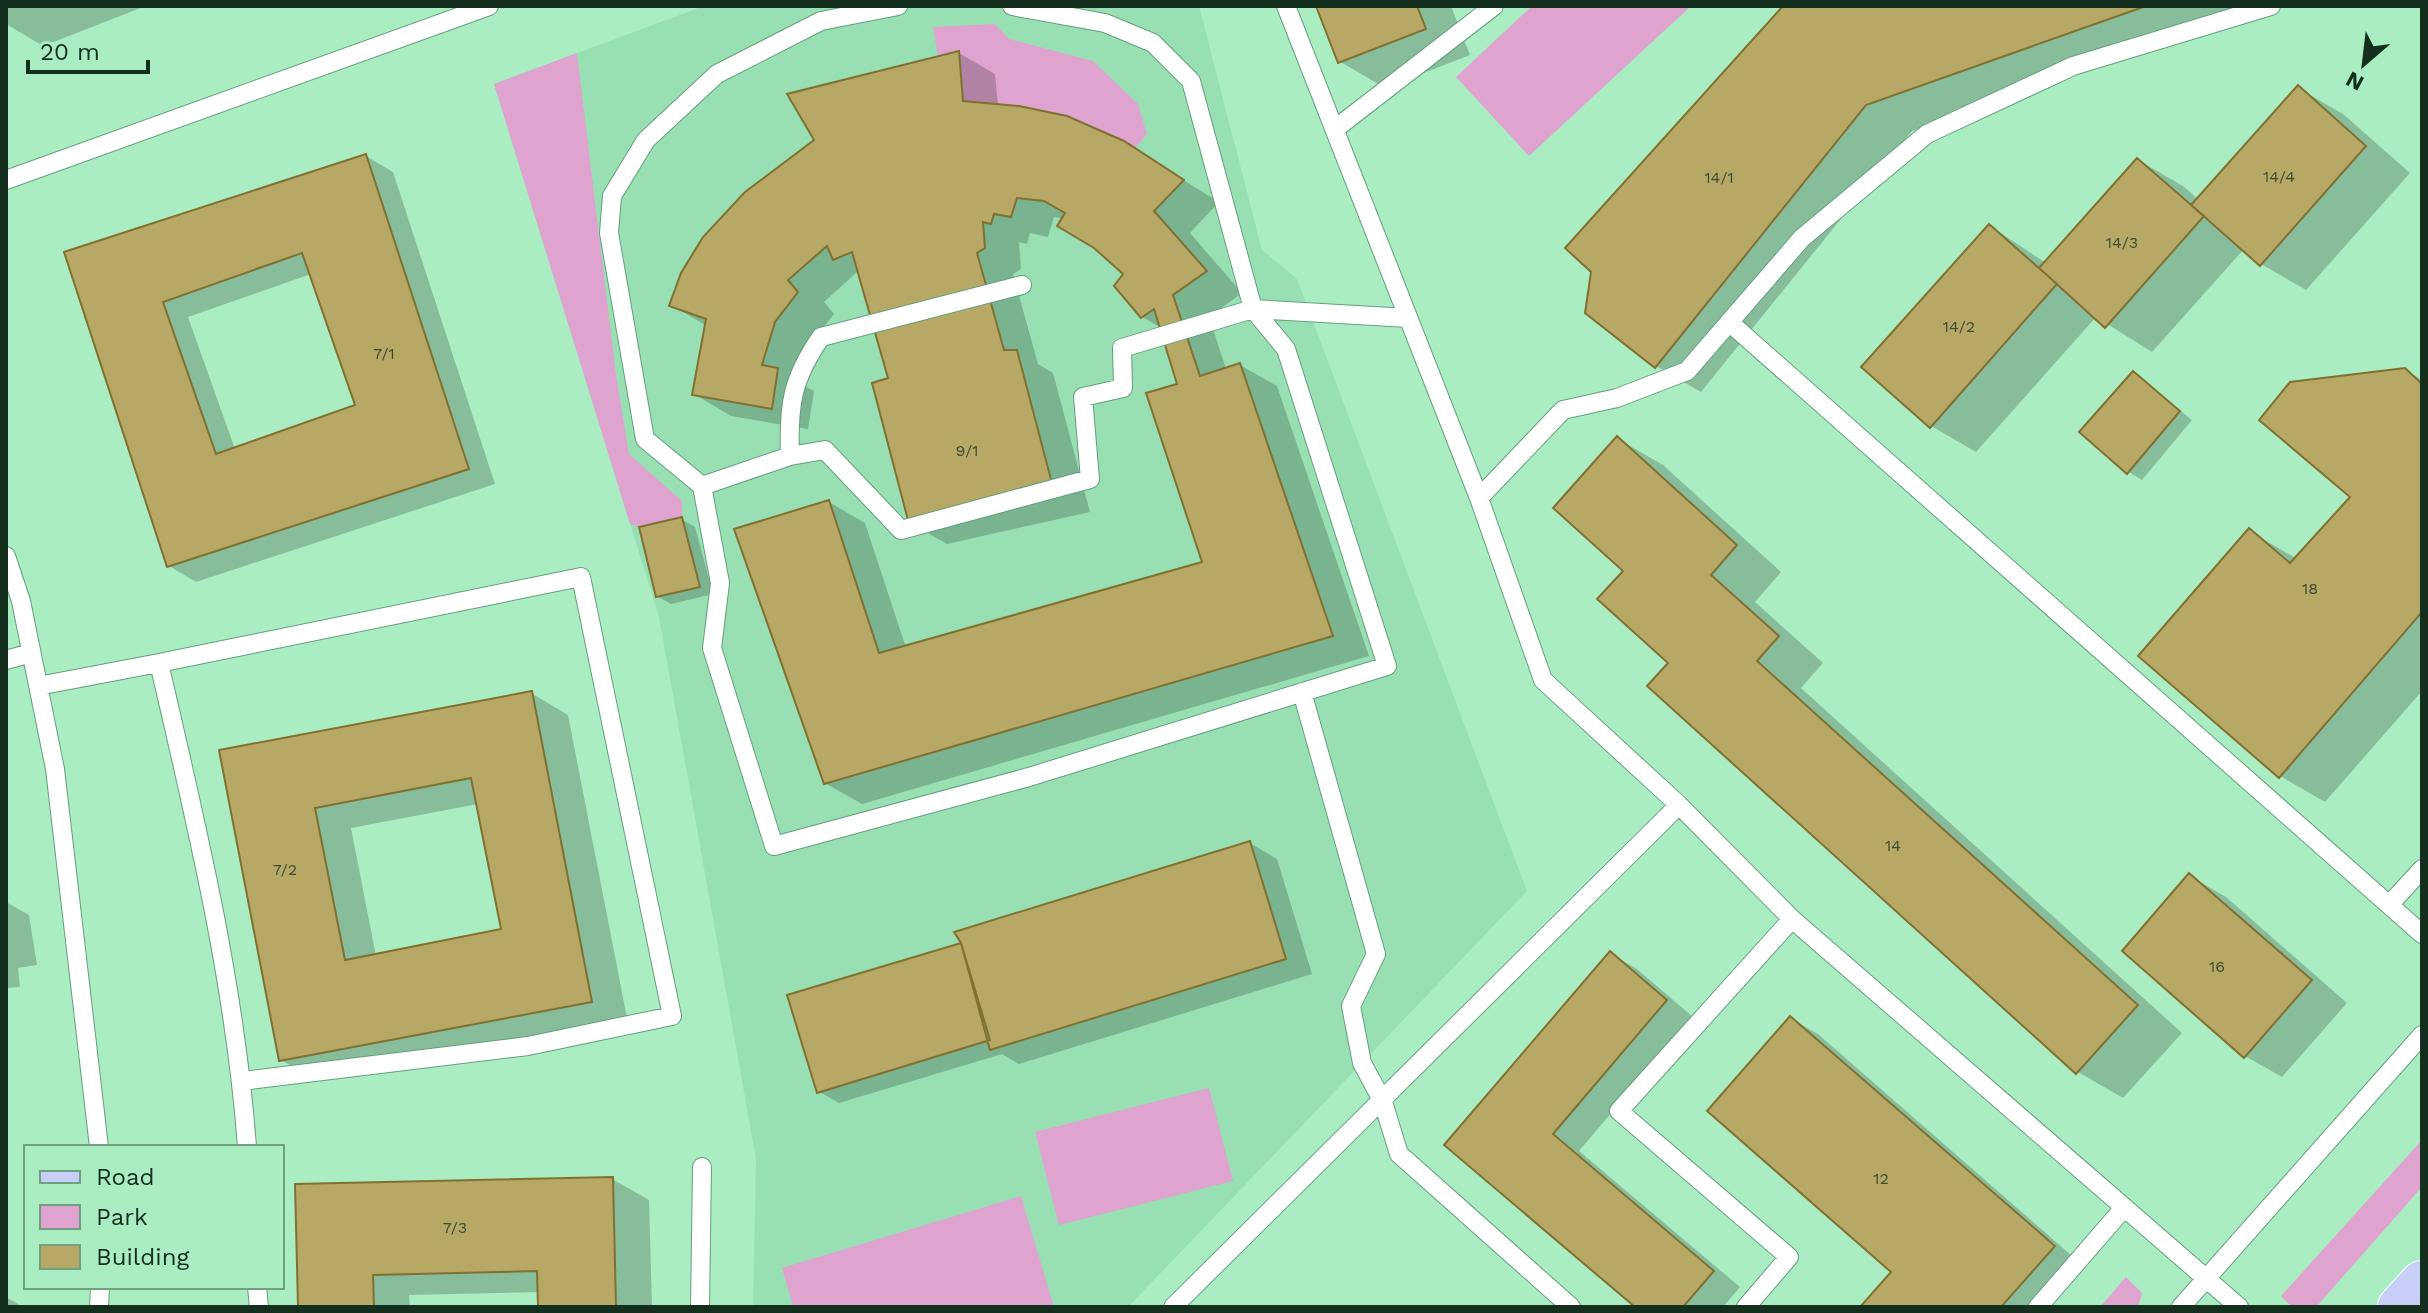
<svg xmlns="http://www.w3.org/2000/svg" width="2428" height="1313" font-family="'Work Sans',sans-serif">
<rect width="100%" height="100%" fill="#abedc3"/>
<!-- built -->
<path fill="#98e0b3" d="M704,6H1199L1262,250L1297,279L1527,891L1128,1307H753L756,1159L659,617L494,84Z"/>
<!-- green -->
<path fill="#dfa3cf" d="M1532,6H1691L1529,156L1456,77Z
M995,24L1009,39L1093,61L1138,104L1147,134L1135,148L1067,116L1019,106L963,101L959,52L938,57L933,27Z
M577,53L616,375L629,454L682,501V517L639,527L630,524L494,84Z
M1209,1088L1233,1181L1059,1225L1035,1132Z
M2422,1140V1187L2317,1306L2292,1307L2281,1296Z
M1021,1196L1054,1307H793L782,1268Z
M2126,1277L2142,1293L2138,1307H2100Z"/>
<!-- shadow -->
<path fill="#0003" fill-rule="evenodd" d="M6,6H146L43,46L6,24Z
M1318,6H1451L1470,55L1385,88L1339,61Z
M1786,6H2263L1912,131L1701,392L1656,366Z
M959,53L995,74L998,106L1123,143L1219,202L1190,233L1242,293L1209,317L1226,369L1240,365L1277,386L1369,656L862,804L825,783L829,502L865,523L906,648L1204,564L1179,385L1162,328L1142,317L1126,273L1064,219L1054,217L1048,237L1030,233L1027,244L1019,242L1021,269L1013,274L1038,364L1053,373L1090,512L947,544L910,523L890,379L857,272L824,302L834,314L811,343L799,383L814,391L808,429L731,416L694,394L707,326L671,305Z
M2298,88L2343,114L2410,173L2306,290L2261,264L2244,249L2152,352L2096,317L1976,452L1931,426L1990,226L2046,263L2138,160L2183,186L2199,200Z
M366,156L393,172L495,484L196,582L169,566L67,253ZM311,274L358,406L235,449L188,317Z
M2405,370L2422,380V691L2325,802L2280,776L2249,531L2297,559L2353,496Z
M2133,373L2192,420L2142,480L2129,472Z
M1618,439L1663,465L1781,572L1755,602L1823,663L1801,688L2182,1033L2123,1098L2078,1072L1670,663L1626,570Z
M681,519L695,527L713,594L671,604L657,596Z
M531,693L568,715L628,1023L318,1081L281,1060L222,752ZM478,804L503,931L376,956L351,828Z
M1250,843L1277,859L1312,974L1019,1064L1002,1054L839,1103L818,1091L964,944Z
M2190,876L2226,897L2347,1003L2282,1077L2245,1056Z
M6,902L29,915L37,965L18,968L20,987L6,988Z
M1611,954L1637,969L1693,1017L1579,1151L1740,1287L1723,1307H1638L1447,1145Z
M1791,1019L1818,1034L2080,1263L2041,1307H1863L1894,1272Z
M612,1179L649,1200L652,1307H540L539,1292L409,1295L410,1307H300L297,1186Z
M6,1297L23,1307H6Z"/>
<!-- building -->
<path fill="#b7a866" stroke="#817130" stroke-width="2" fill-rule="evenodd" d="M1316,6H1417L1426,29L1338,63Z
M1783,6H2146L1866,105L1655,368L1585,313L1591,272L1565,248Z
M959,51L963,101L1019,106L1067,116L1124,141L1184,180L1154,211L1207,271L1173,295L1200,376L1240,363L1333,636L824,784L734,529L829,500L879,653L1202,562L1146,393L1177,384L1154,309L1141,318L1114,286L1123,274L1094,248L1057,226L1065,213L1044,201L1017,198L1011,217L994,214L991,224L983,222L985,248L977,253L1004,350H1017L1054,491L909,524L872,383L888,378L852,252L833,260L827,246L788,280L798,292L775,322L762,365L778,368L772,409L692,395L706,319L669,306L681,273L703,237L745,192L814,140L787,94Z
M2298,85L2366,146L2260,266L2191,205Z
M366,154L469,469L167,567L64,252ZM302,253L355,405L216,454L163,302Z
M2137,158L2204,216L2105,328L2039,268Z
M1989,224L2057,284L1930,428L1861,367Z
M2405,368L2422,384V612L2279,778L2138,656L2249,528L2290,563L2350,497L2259,420L2290,382Z
M2133,371L2180,411L2127,474L2079,432Z
M1617,436L1737,545L1711,575L1779,636L1757,661L2138,1005L2076,1074L1647,686L1668,663L1597,599L1623,571L1553,508Z
M682,517L700,587L656,597L639,527Z
M532,691L592,1002L279,1061L219,750ZM471,778L501,929L345,960L315,808Z
M1250,841L1286,959L990,1050L961,943L954,932Z
M2189,873L2312,980L2244,1058L2122,951Z
M961,943L990,1040L817,1093L787,995Z
M1610,951L1667,1000L1553,1134L1714,1271L1683,1307H1635L1444,1145Z
M1790,1016L2055,1246L2001,1307H1860L1891,1272L1707,1111Z
M613,1177L616,1307H538L537,1271L373,1275L374,1307H298L295,1184Z"/>
<g fill="none" stroke-linecap="round" stroke-linejoin="round">
<defs>
<path id="lane" d="M898,6L821,21L717,74L646,140L612,196L609,233L645,439L702,486L720,583L712,648L774,846L1029,777L1387,666L1286,349L1253,309L1191,81L1153,43L1105,23L1012,6
M1286,6L1479,498L1543,680L1679,805
M1335,129L1494,6
M6,180L489,6
M1729,322L2422,934
M790,456C788,405 792,379 821,337L1022,285
M702,486L790,456L825,450L901,530L1090,479L1083,397L1123,388L1122,348L1253,309L1408,318
M1479,498L1563,410L1617,398L1687,371L1802,238L1927,134L2073,66L2271,6
M6,556L21,601L55,769L99,1147
M6,660L31,653
M159,663L581,577L672,1016L528,1046L242,1081
M38,686L159,663C196,823 235,983 247,1147
M1302,692L1376,954L1351,1006L1362,1063L1383,1102L1399,1154L1571,1307
M2390,904L2422,869
M257,1287L259,1307
M99,1307L100,1287
M700,1307L702,1167
M1173,1307L1679,805L1792,919L2239,1307
M1746,1307L1789,1257L1619,1111L1792,919
M2038,1307L2123,1209
M2181,1307L2422,1035"/>
<path id="primary" d="M2400,1307L2422,1283"/>
</defs>
<!-- lane casing -->
<use href="#lane" stroke="#62a17a" stroke-width="20"/>
<!-- primary casing -->
<use href="#primary" stroke="#fff" stroke-width="46"/>
<!-- lane -->
<use href="#lane" stroke="#fff" stroke-width="18"/>
<!-- primary -->
<use href="#primary" stroke="#c7cef7" stroke-width="44"/>
</g>
<g text-anchor="middle" dominant-baseline="central" stroke-width="8" stroke-linejoin="round" paint-order="stroke">
<!-- number labels -->
<g font-size="16" fill="#3e4d31">
<text x="2279" y="176">14/4</text>
<text x="1719" y="177">14/1</text>
<text x="2122" y="242">14/3</text>
<text x="1959" y="326">14/2</text>
<text x="384" y="353">7/1</text>
<text x="967" y="450">9/1</text>
<text x="2310" y="588">18</text>
<text x="1893" y="845">14</text>
<text x="285" y="869">7/2</text>
<text x="2217" y="966">16</text>
<text x="1881" y="1178">12</text>
<text x="455" y="1227">7/3</text>
</g>
</g>
<!-- border -->
<rect width="2428" height="1313" fill="none" stroke="#152f1f" stroke-width="16"/>
<!-- legend -->
<rect x="24" y="1145" width="260" height="144" fill="#abedc3" stroke="#6fa181" stroke-width="2"/>
<rect x="40" y="1171" width="40" height="12" fill="#c7cef7" stroke="#6fa181" stroke-width="2"/>
<text x="96" y="1185" font-size="24" fill="#152f1f">Road</text>
<rect x="40" y="1205" width="40" height="24" fill="#dfa3cf" stroke="#6fa181" stroke-width="2"/>
<text x="96" y="1225" font-size="24" fill="#152f1f">Park</text>
<rect x="40" y="1245" width="40" height="24" fill="#b7a866" stroke="#6fa181" stroke-width="2"/>
<text x="96" y="1265" font-size="24" fill="#152f1f">Building</text>
<!-- north arrow -->
<g transform="translate(2364 64) rotate(208)" stroke="#abedc3" stroke-width="6" paint-order="stroke">
<path d="M0-6L14 30L0 20L-14 30Z" fill="#152f1f"/>
<text y="-12" font-size="22" font-weight="bold" text-anchor="middle" fill="#152f1f">N</text>
</g>
<!-- scale -->
<path d="M28 60v12h120v-12" fill="none" stroke="#152f1f" stroke-width="4"/>
<text x="40" y="60" font-size="24" fill="#152f1f" stroke="#abedc3" stroke-width="6" paint-order="stroke">20 m</text>
</svg>
